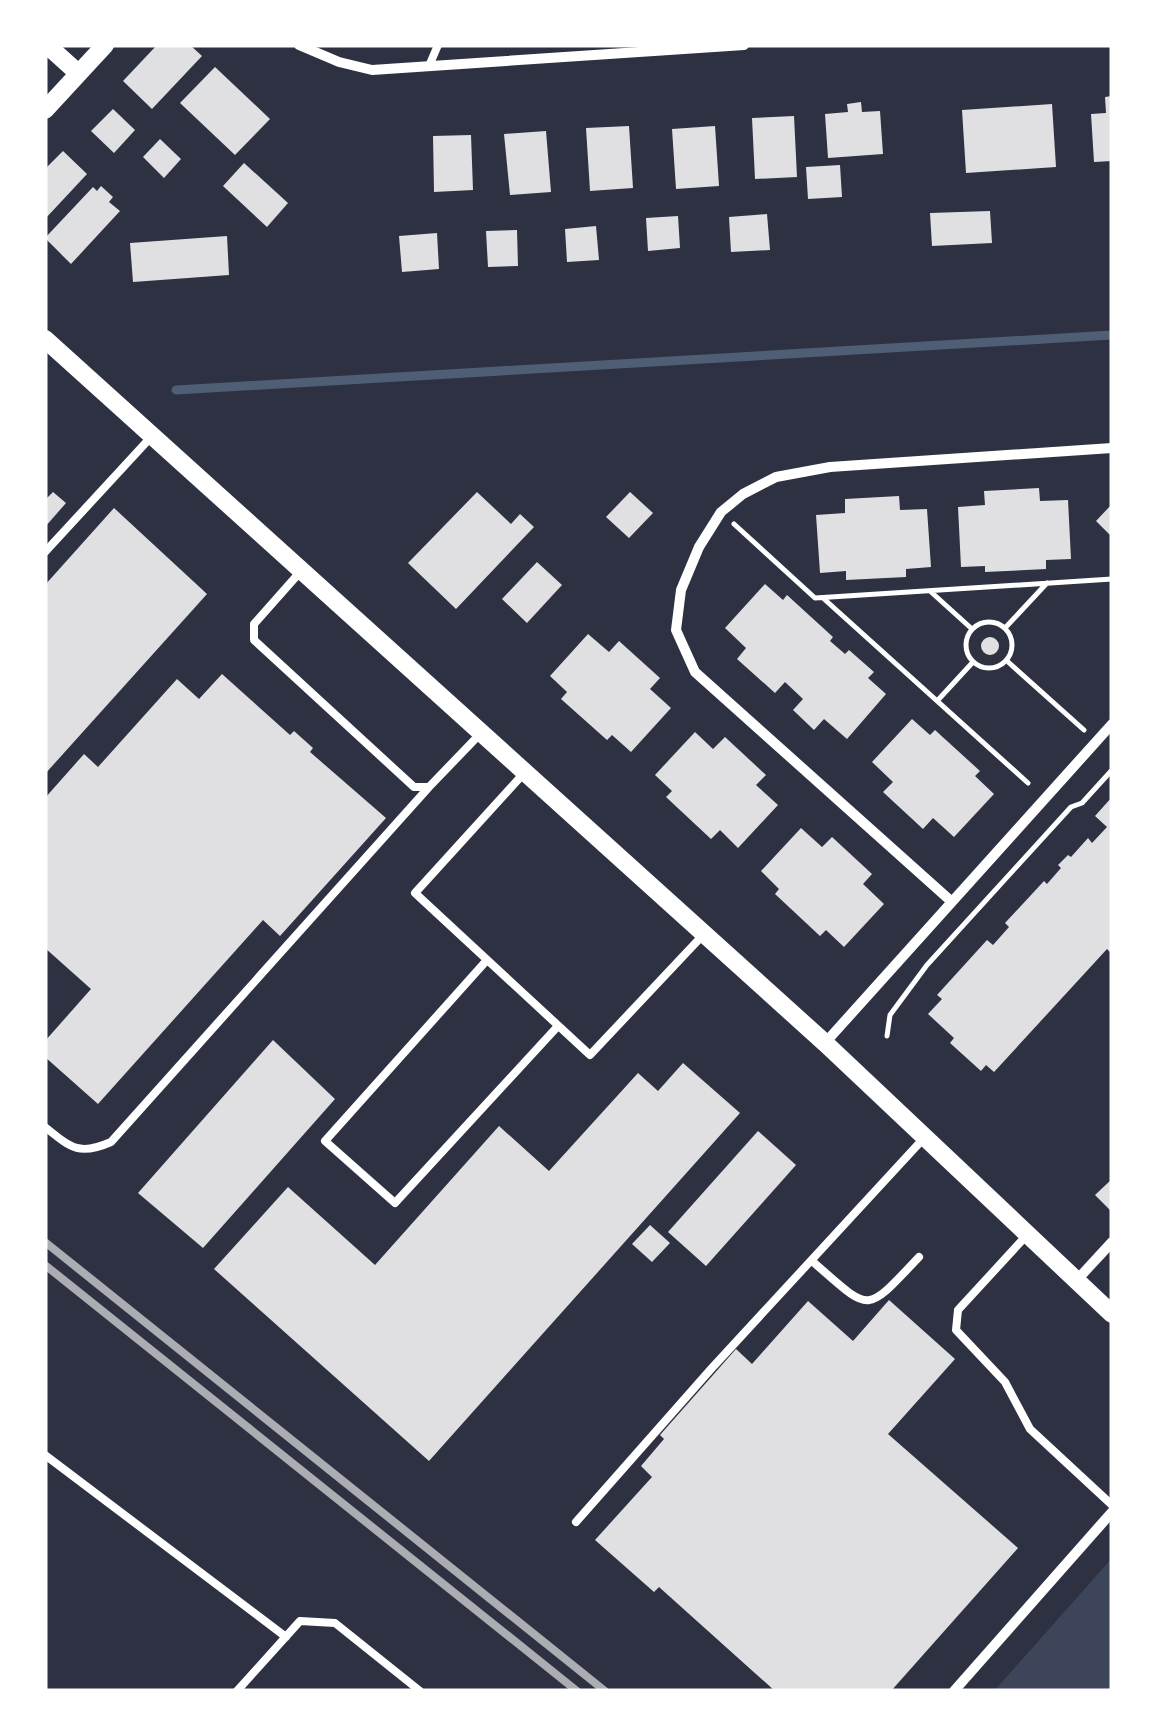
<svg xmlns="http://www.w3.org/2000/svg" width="1157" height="1736" font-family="Rubik,sans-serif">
<rect width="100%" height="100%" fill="#2d3142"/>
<!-- green -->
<path fill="#3c4559" d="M1112,1558V1691H994Z"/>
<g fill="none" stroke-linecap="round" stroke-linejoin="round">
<!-- stream -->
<path stroke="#4f5d75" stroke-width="9" d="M176,390L1112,335"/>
</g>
<!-- building -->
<path fill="#e0e0e3" d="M157,45H190L202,56L152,109L123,81Z
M215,67L270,119L235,155L180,103Z
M1112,96V161L1094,162L1091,114L1106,113L1105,97Z
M861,102L862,112L880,111L883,154L828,158L825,114L848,112L847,104Z
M1052,104L1056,167L966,173L962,110Z
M113,109L135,130L114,153L91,131Z
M794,116L797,177L755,179L752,118Z
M629,126L633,188L590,191L586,128Z
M715,126L719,186L676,189L672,129Z
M546,131L551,192L510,195L504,134Z
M471,135L473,190L434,192L433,136Z
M160,139L181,159L164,178L143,157Z
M63,151L87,174L45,219V169Z
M244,163L288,203L267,227L223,186Z
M840,165L842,197L808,199L806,167Z
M101,186L113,197L109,202L120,211L71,264L45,238L93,187L97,191Z
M990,211L992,243L932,246L930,213Z
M767,214L770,250L731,252L729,217Z
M678,216L680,248L648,251L646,218Z
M596,226L599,260L567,262L565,229Z
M517,230L518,266L488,267L486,231Z
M437,233L439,269L402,272L399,236Z
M227,236L229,275L133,282L130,243Z
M1039,488L1040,501L1068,500L1071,559L1046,560V569L985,572V566L961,567L958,507L985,505L984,491Z
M53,492L66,503L45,527V500Z
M477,492L511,524L520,514L534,527L456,609L408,563Z
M630,492L653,513L629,538L606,517Z
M899,496L900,510L927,509L931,567L906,569V577L846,580V571L820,573L816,515L845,513V499Z
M1112,504V537L1096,521Z
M114,508L207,594L45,774V585Z
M537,562L562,585L527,623L502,599Z
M765,584L783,600L787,595L833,637L830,641L845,654L849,650L874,672L868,678L886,694L847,739L824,719L814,730L793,710L803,699L785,682L775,693L737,659L746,648L725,628Z
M588,634L609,652L619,641L660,678L650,689L671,708L631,752L612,735L607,740L561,699L567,692L550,676Z
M981 646a9 9 0 1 1 18 0a9 9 0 1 1-18 0Z
M222,674L290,735L294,731L313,748L310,752L386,818L280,936L263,920L98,1104L45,1057V1041L91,989L45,948V798L84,754L98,767L177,679L199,699Z
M912,719L930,735L935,730L980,771L975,776L994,794L954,837L933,818L923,829L883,792L893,782L872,762Z
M695,732L713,749L725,737L766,775L756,785L778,805L738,848L720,830L711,839L666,797L672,791L655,775Z
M1112,797V954L1107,949L994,1072L986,1065L981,1071L950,1043L954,1038L928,1014L942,999L937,995L987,940L993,945L1009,927L1005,923L1044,881L1047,884L1061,868L1058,865L1068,855L1071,857L1088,838L1092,843L1107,827L1095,816Z
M801,828L822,847L832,837L872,874L863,884L884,904L844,947L826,930L820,936L775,894L779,889L761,871Z
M273,1040L335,1099L203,1248L138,1193Z
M683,1063L740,1113L429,1461L214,1269L288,1187L375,1265L499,1126L549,1171L638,1073L658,1091Z
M758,1131L796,1165L706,1266L668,1232Z
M1112,1179V1208L1110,1210L1095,1195Z
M650,1225L670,1243L652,1262L632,1244Z
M889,1300L955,1359L888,1434L1018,1548L891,1691H775L659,1587L654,1592L595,1540L652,1477L641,1466L664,1439L660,1435L736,1349L752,1364L808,1301L853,1341Z"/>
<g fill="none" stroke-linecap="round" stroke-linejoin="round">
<!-- path -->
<path stroke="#fff" stroke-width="5" d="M734,524L815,598L1112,579
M930,591L972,629
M823,598L1028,783
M966 645a23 23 0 1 1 46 0a23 23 0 1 1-46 0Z
M1005,628L1047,583
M1007,661L1084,730
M938,700L973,662
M887,1036L890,1015L927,965L1071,807L1082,803L1112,770"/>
<!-- service -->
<path stroke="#fff" stroke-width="8" d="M429,66L438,45
M45,552L152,436
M301,571L254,624V640L414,787H429L481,733
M525,772L415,893L590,1055L704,934
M487,960L325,1141L395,1203L558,1026
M45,1127C71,1148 79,1156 111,1142L429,787
M1027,1235L958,1310L956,1330L1005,1382L1030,1429L1112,1505
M812,1261C872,1313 864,1315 919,1257
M45,1455L286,1637
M576,1522L711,1369L924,1138
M237,1691L300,1621L335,1623L420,1691"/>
<!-- minor -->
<path stroke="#fff" stroke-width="10" d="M299,45L339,62L372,70L744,45
M952,902L695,672L676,630L681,590L699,547L721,512L743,494L776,477L830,467L1112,448
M825,1043L1112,724
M1076,1281L1112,1242
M954,1691L1112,1512"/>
<!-- tertiary -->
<path stroke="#fff" stroke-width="18" d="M47,45L78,73
M45,110L105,45
M45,339L825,1043L1112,1314"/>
<!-- rail -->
<path stroke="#abadb3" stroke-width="8" d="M45,1242L605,1691
M45,1265L577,1691"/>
</g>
<!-- border -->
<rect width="1157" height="1736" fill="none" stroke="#ffffff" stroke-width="95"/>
</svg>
